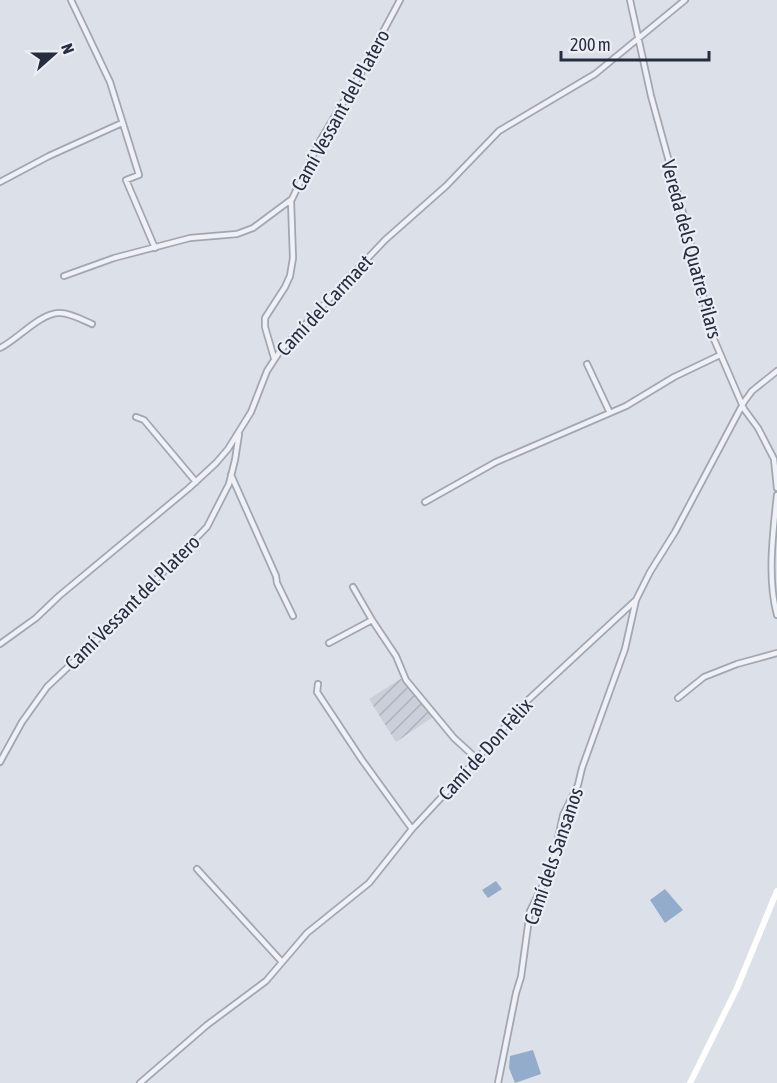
<svg xmlns="http://www.w3.org/2000/svg" width="777" height="1083" font-family="'Asap Condensed',sans-serif">
<defs>
<pattern id="industrial-furrows" width="10" height="10" patternUnits="userSpaceOnUse" patternTransform="scale(1.5)"><rect width="10" height="10" fill="#cacfda"/><path d="M-1 1l2-2M0 10L10 0M9 11l2-2" fill="none" stroke="#adb2bc"/></pattern>
</defs>
<rect width="100%" height="100%" fill="#dce0e8"/>
<!-- industrial -->
<path fill="url(#industrial-furrows)" d="M402,678L433,717L396,742L369,699Z"/>
<!-- water -->
<path fill="#93accb" d="M496,881L502,889L488,898L482,890Z
M665,889L683,910L665,923L650,900Z
M533,1050L541,1074L515,1083L509,1068L510,1056Z"/>
<g fill="none" stroke-linecap="round" stroke-linejoin="round">
<defs>
<path id="minor" d="M71,0L110,82L139,175L126,180L155,248
M630,0L651,96L685,220L713,337L744,409L758,428L774,459L777,488
M0,182L49,156L122,123
M64,276L114,258L190,238L237,234L253,228L292,199
M0,348C17,340 41,312 60,313C70,313 83,320 92,324
M274,358L265,327V318L285,287L290,276L293,258L291,201L321,139L361,73L400,0
M587,364L610,413
M136,417L144,420L196,482
M231,475L276,576L277,583L293,616
M777,495C773,534 767,577 777,615
M425,502L496,462L626,406L674,377L720,355
M353,587L372,620L396,656L406,680L454,738L477,759
M329,643L372,620
M0,644L36,618L59,596L189,488L216,463L228,449L251,412L267,371L280,351L385,240L446,186L499,131L595,74L685,0
M318,684L317,692L362,760L412,829
M678,698L704,677L737,664L777,653
M0,762L22,722L47,687L108,629L207,527L229,484L235,460L239,434
M197,869L282,962
M140,1083L207,1025L266,981L307,933L369,883L412,829L477,759L528,700L636,600L650,572L675,532L744,402L752,391L777,371
M498,1083L516,993L521,977L530,911L552,867L563,815L578,785L582,768L625,649L636,600"/>
</defs>
<!-- minor casing -->
<use href="#minor" stroke="#a1a7b2" stroke-width="8"/>
<!-- minor -->
<use href="#minor" stroke="#eff1f6" stroke-width="4.5"/>
<!-- secondary -->
<path stroke="#fff" stroke-width="6" d="M690,1083L737,988L777,891"/>
</g>
<g text-anchor="middle" dominant-baseline="central" stroke-width="4.5" stroke-linejoin="round" paint-order="stroke">
<!-- street labels -->
<g font-size="20" fill="#252d3f" stroke="#ebeff5">
<text transform="translate(340 110) rotate(-61)">Camí Vessant del Platero</text>
<text transform="translate(692 249) rotate(75)">Vereda dels Quatre Pilars</text>
<text transform="translate(324 305) rotate(-47)">Camí del Carmaet</text>
<text transform="translate(132 602) rotate(-45)">Camí Vessant del Platero</text>
<text transform="translate(485 749) rotate(-48)">Camí de Don Fèlix</text>
<text transform="translate(553 856) rotate(-71)">Camí dels Sansanos</text>
</g>
</g>
<!-- north arrow -->
<g transform="translate(54 54) rotate(69)" stroke="#ebeff5" stroke-width="4.5" paint-order="stroke">
<path d="M0-4.5L10 22L0 15L-10 22Z" fill="#252d3f"/>
<text y="-9" font-size="16" font-weight="bold" text-anchor="middle" fill="#252d3f">N</text>
</g>
<!-- scale -->
<path d="M561 51v9h148v-9" fill="none" stroke="#252d3f" stroke-width="3"/>
<text x="570" y="51" font-size="18" fill="#252d3f" stroke="#ebeff5" stroke-width="4.5" paint-order="stroke">200 m</text>
</svg>
